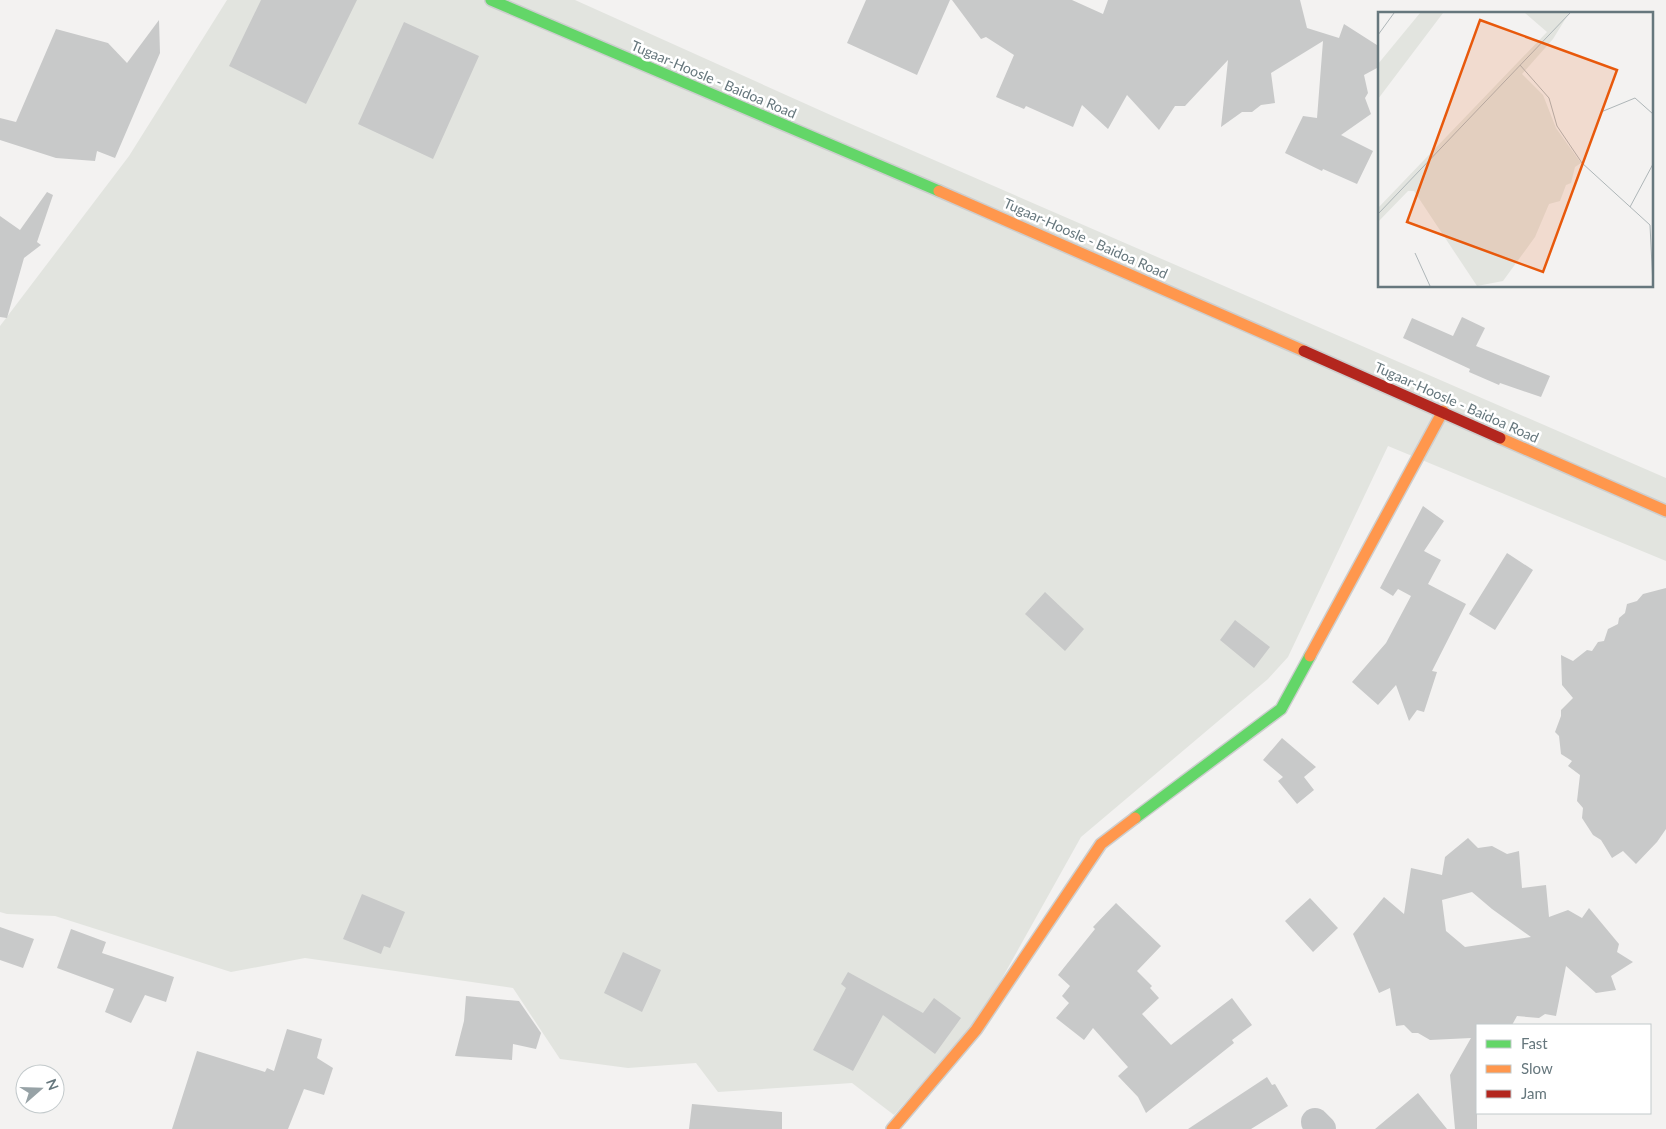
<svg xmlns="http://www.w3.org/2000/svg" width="1666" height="1129" font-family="Lato,sans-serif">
<rect width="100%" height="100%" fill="#f3f2f1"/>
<!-- green -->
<path fill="#e2e4df" d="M227,0H575L835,117L1666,478V561L1388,446L1288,657L1268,679L1081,837L981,1016L894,1115L852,1083L718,1092L696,1063L628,1068L560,1059L513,988L305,958L231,972L55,916L7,914L0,912V326L129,156Z"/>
<!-- building -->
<path fill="#c8c9c9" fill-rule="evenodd" d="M261,0H357L306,104L229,66Z
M866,0H950L917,75L847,43Z
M952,0H1072L1103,14L1108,0H1300L1307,28L1339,38L1344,24L1380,47L1377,68L1364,75L1368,93L1365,98L1371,114L1341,135L1373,151L1357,184L1323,169L1322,171L1285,153L1303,116L1317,118L1323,41L1271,73L1275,103L1261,105L1252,112H1242L1221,127L1228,60L1185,106H1175L1159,130L1127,95L1108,129L1082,105L1073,127L1026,106L1024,109L996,97L1014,55L986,37L981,39Z
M159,20L160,53L115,158L97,151L95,161L56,158L0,140V118L16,122L56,29L108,43L127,63Z
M404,22L479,56L433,159L358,124Z
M47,192L53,195L37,242L41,245L24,258L7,318L0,317V216L20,230Z
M1462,317L1485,328L1476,346L1550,376L1541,397L1500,383L1499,385L1469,372L1470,369L1403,338L1412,318L1453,336Z
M1423,506L1444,521L1424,551L1441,560L1428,584L1466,604L1432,671L1437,672L1424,712L1417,710L1409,721L1396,685L1378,705L1352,682L1386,643L1411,596L1398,589L1393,596L1380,588Z
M1507,553L1533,570L1495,630L1469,614Z
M1666,588V829L1657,842L1636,864L1623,851L1612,858L1601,840L1593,835L1582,818L1583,808L1577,801L1580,775L1568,766L1572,761L1561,754L1559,736L1555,732L1561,716V710L1573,698L1562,685L1561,655L1573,661L1587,650L1592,651L1598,642L1604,641L1608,629L1618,624L1619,618L1625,613L1627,604L1637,601L1643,594Z
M1045,592L1084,629L1065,651L1025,614Z
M1235,620L1270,647L1254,668L1220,640Z
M1282,738L1316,767L1304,777L1314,790L1297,804L1278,781L1283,777L1263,760Z
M1468,838L1478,848L1492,846L1507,854L1519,851L1522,888L1546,885L1549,917L1568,910L1582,918L1589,908L1619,944L1617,952L1633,962L1611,976L1616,990L1596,993L1566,966L1556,1016L1545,1014L1539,1018L1517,1016L1512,1025H1477V1129H1455L1450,1075L1471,1038L1430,1040L1418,1033H1412L1404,1025L1396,1026L1390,988L1379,993L1353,934L1384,897L1404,914L1411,868L1442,875L1445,857ZM1472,892L1492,909L1531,937L1465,947L1446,931L1442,900Z
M362,894L405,912L390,948L384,946L381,954L343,939Z
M1310,898L1338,928L1313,952L1285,921Z
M1116,903L1161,946L1137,971L1152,986L1150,988L1159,998L1142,1014L1171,1045L1232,998L1252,1025L1232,1040L1234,1043L1146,1113L1138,1097L1118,1076L1128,1067L1093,1028L1084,1040L1056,1018L1069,1003L1062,996L1070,986L1058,975L1095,929L1093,927Z
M0,927L34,939L23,968L0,960Z
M71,929L106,942L102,953L174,977L166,1002L145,995L131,1023L105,1012L114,989L57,968Z
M623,952L661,970L642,1012L604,993Z
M848,972L923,1013L934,998L961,1018L935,1054L883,1015L853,1071L813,1050L846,988L841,984Z
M466,996L519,1001L541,1033L536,1049L513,1044L512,1060L455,1056L464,1021Z
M287,1029L322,1039L317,1058L333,1068L324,1095L304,1089L288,1129H172L197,1051L265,1072L267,1068L274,1071Z
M1267,1077L1272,1085L1275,1084L1288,1106L1251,1129H1188Z
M1418,1093L1447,1129H1375Z
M692,1104L782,1112V1129H689Z"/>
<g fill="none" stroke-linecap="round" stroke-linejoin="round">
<defs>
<path id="fast" d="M491,0L939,191
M1135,818L1281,709L1310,656"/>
<path id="slow" d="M939,191L1304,351
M1500,438L1666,511
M1310,656L1443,411
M892,1129L976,1030L1101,844L1135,818"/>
<path id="jam" d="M1304,351L1500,438"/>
</defs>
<!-- fast casing -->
<use href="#fast" stroke="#cdcece" stroke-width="14"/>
<!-- slow casing -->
<use href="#slow" stroke="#cdcece" stroke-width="14"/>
<!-- jam casing -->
<use href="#jam" stroke="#cdcece" stroke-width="14"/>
<!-- street -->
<path stroke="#c3c5c6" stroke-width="28" d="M1315,1122L1322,1129"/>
<!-- fast -->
<use href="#fast" stroke="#63d668" stroke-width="11"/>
<!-- slow -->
<use href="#slow" stroke="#ff974d" stroke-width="11"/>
<!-- jam -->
<use href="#jam" stroke="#b3261e" stroke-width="11"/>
</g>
<g text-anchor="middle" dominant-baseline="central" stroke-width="5" stroke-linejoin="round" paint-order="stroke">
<!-- street labels -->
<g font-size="14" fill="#66777d" stroke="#fff">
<text transform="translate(714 79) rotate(23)">Tugaar-Hoosle - Baidoa Road</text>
<text transform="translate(1086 238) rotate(24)">Tugaar-Hoosle - Baidoa Road</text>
<text transform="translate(1457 402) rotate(24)">Tugaar-Hoosle - Baidoa Road</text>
</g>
</g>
<!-- overview -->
<g transform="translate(1378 12)">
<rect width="275" height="275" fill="#f3f2f1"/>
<path d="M42,1H65L0,87V52ZM147,1H191L175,27L144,62L165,83L178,116L203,151L197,155L193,171L188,173L182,189L171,192L157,225L125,269L99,274L36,179H30L0,210V196L169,20Z" fill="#e2e4df"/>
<path fill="none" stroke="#aeb6b8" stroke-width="1" d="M0,23L16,1M142,53L171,86L179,114L204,151L272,213L275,274M223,100L257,86L275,102M252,195L275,152M0,202L192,1M37,241L52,274"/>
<path fill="#e8590c" fill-opacity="0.15" stroke="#e8590c" stroke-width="2.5" d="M102,8L239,58L165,260L29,210Z"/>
<rect width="275" height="275" fill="none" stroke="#66777d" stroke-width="2.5"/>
</g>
<!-- legend -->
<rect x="1476" y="1024" width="175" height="90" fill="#ffffff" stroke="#c2c9cb"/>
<rect x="1486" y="1040" width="25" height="8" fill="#63d668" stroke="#c2c9cb"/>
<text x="1521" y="1049" font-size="15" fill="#66777d">Fast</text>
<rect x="1486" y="1065" width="25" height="8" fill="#ff974d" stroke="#c2c9cb"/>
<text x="1521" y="1074" font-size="15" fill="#66777d">Slow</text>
<rect x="1486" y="1090" width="25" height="8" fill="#b3261e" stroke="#c2c9cb"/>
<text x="1521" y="1099" font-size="15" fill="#66777d">Jam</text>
<!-- north arrow -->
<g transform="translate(40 1089) rotate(70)"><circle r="24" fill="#ffffff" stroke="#c2c9cb"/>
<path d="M0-4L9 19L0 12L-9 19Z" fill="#97a2a6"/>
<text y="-8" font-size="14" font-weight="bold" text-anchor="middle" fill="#66777d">N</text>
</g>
</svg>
